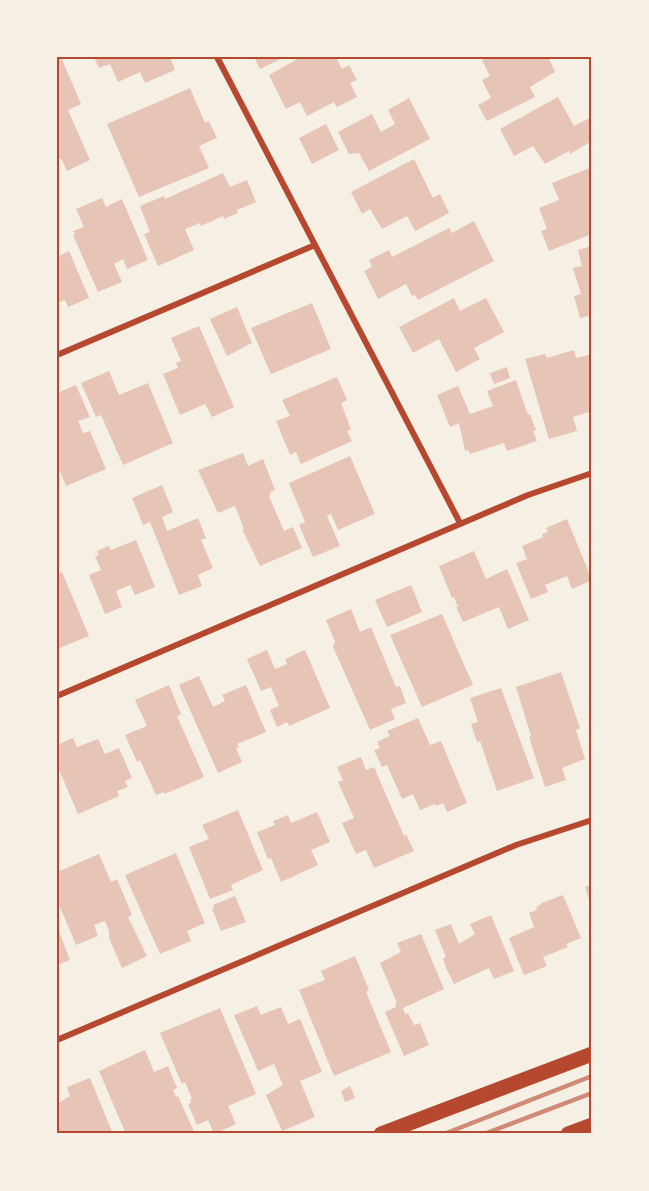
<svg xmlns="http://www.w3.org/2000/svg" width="649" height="1191" font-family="Signika,sans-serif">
<rect width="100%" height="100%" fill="#f6efe4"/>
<!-- building -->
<path fill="#e6c5b7" d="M57,57H61L81,104L68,110L90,160L67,171L61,158L58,160L57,156Z
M94,57H170L175,70L145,83L140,72L118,82L110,64L99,68Z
M254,57H285L260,69Z
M301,57H336L342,69L349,65L357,80L350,83L357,97L337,107L334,102L307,116L300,102L286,109L269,75Z
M488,57H548L555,72L530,87L535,97L487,121L478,105L491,98L482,80L490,76L482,60Z
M190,88L205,123L209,121L217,138L199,146L209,168L139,197L107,124Z
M558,97L574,126L592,117V141L570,154L569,151L545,164L533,146L514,156L500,129Z
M409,98L430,139L369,171L359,153L349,154L338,132L372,114L381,132L395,124L388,110Z
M326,124L339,150L312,164L299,138Z
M414,159L433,198L440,194L449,213L415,231L407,216L382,229L370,209L362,214L351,192Z
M592,167V234L549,251L541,231L547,229L539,208L559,200L552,183Z
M223,173L230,187L247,180L256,202L237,210L238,213L224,219L223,216L201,226L200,223L185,229L194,250L158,266L144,234L150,232L140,206L164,196L165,199Z
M102,198L106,207L122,199L148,260L127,269L123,259L114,264L122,282L98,292L73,235H75L73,231L84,227L76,209Z
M474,221L494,261L418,300L415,295L412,296L406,284L378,299L364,271L372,267L369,260L389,250L392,257L449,228L452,233Z
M592,246V315L580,318L574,296L581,294L573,268L582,266L578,250Z
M69,251L89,298L68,307L65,300L57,303V257Z
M454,298L460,311L486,298L504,332L474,348L480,359L456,372L439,339L413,353L399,327Z
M312,303L331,349L271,374L251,328Z
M237,307L252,343L227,356L210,319Z
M199,326L234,407L212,417L205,404L180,415L163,374L178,368L176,363L181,361L171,338Z
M574,350L576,358L592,354V411L573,417L577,431L549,439L525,359L545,354L547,358Z
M507,367L510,378L494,384L490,373Z
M109,371L119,395L148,383L173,443L123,465L101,415L96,417L81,383Z
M337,377L347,400L341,403L351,429L347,431L352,441L301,464L296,452L290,455L276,421L290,416L282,400Z
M516,380L528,415L530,414L536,430L533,431L537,441L507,451L504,443L470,454L468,450L465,451L459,423L450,427L437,395L458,386L470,414L493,406L487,391Z
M76,385L90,417L78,421L83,433L90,431L106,469L66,486L60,471L57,472V393Z
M243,453L248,466L263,459L275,490L270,492L271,494L269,496L284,531L293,527L302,548L260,566L242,529H244L235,506L218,513L198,470Z
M350,456L375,514L338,530L331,514L327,516L340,546L313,557L299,525L305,522L289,483Z
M162,485L173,512L162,517L167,531L198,518L206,538L201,540L213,568L198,575L202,586L179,595L150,522L143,525L132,498Z
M567,519L592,580L572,589L567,576L545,585L548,592L531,599L516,563L527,559L522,546L543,537L542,534L548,532L546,528Z
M136,540L155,587L135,595L130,585L116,591L122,607L105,614L89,575L101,570L95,556L99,555L97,551L109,546L111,550Z
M474,551L486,579L507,569L529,620L508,629L499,607L463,622L456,607H458L454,597L452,598L439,566Z
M62,572L89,636L57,649V574Z
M411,585L422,612L387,627L375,600Z
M351,609L360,632L371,627L396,687L400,686L406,703L391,709L395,719L370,730L333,647L335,642L326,620Z
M442,614L473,685L422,707L390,635Z
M267,650L275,669L287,664L285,659L305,650L330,708L289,726L287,722L277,727L270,710L279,706L271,687L261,691L247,659Z
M561,672L580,728L576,730L585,759L562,768L566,780L545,787L529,737L531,736L516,687Z
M199,676L213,707L225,701L222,695L246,685L266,732L237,744L239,747L236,748L242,762L218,773L179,685Z
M169,685L181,714L177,716L204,777L165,794L164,792L156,795L140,760L137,762L125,735L147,726L135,700Z
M501,688L534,778L497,791L480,741L477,742L471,724L478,722L470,698Z
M418,718L430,745L441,741L467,803L447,812L443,803L436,806L435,804L420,810L413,794L402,799L387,765L382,767L374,750L380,748L377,742L390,736L387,731Z
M73,738L77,747L98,739L105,754L119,748L132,778L125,781L128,787L117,791L119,796L78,814L57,765V745Z
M361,757L366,770L374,767L404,836L406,834L414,851L374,868L366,850L356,854L342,823L354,818L338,782L343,780L337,767Z
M238,810L263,870L231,885L233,890L210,899L189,847L209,839L202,825Z
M317,812L330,842L311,850L318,865L281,882L271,858L268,859L257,832L275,825L273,821L288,815L291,823Z
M176,853L205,923L187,931L191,941L160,954L125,875Z
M99,854L111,882L117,879L132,915L128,917L147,956L122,968L109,938V931L105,921L94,925L98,936L76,945L57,900V872Z
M592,885V908L585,887Z
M563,895L581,938L566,944L568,947L543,957L547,966L524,975L509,938L534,927L529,913L537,910L536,908L542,903Z
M235,896L246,922L221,931L212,909L214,908L213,905Z
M491,915L514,971L494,979L489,968L454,984L446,968L443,958L446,957L435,930L451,924L459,944L475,934L470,924Z
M57,926L70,960L57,965Z
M421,934L444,989L403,1008L405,1014L408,1013L414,1025L420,1023L429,1045L404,1056L385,1012L396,1007L395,1004L397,1003L380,963L401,952L397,943Z
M355,956L369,990L366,992L391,1052L334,1076L299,990L325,980L321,971Z
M257,1006L261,1015L281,1007L288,1024L300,1019L322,1072L300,1081L315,1117L282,1131L266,1095L283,1085L274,1064L258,1071L234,1015Z
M220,1008L256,1094L228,1106L236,1124L214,1134L208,1120L197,1125L188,1104L191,1103L190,1100L192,1099L185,1082L182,1084L160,1033Z
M145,1050L154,1072L168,1066L177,1088L173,1090L176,1097L178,1096L195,1134H126L99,1071Z
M90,1078L113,1134H57V1104L70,1096L67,1087Z
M350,1086L355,1098L345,1102L341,1091Z"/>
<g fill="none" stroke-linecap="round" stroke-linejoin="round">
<!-- minor -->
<path stroke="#b5482f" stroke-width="6" d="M217,57L460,523
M57,355L315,245
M57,696L528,495L592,473
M57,1040L516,845L592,820"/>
<!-- primary -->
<path stroke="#b5482f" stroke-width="15" d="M381,1134L592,1054
M568,1134L592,1125"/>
<!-- rail -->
<path stroke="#cf8b77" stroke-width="4.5" d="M444,1134L592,1076
M484,1134L592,1093"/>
</g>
<!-- border -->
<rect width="649" height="1191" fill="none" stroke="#f6efe4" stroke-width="117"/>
<rect x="58" y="58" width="532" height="1074" fill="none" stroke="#b5482f" stroke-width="2"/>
</svg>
